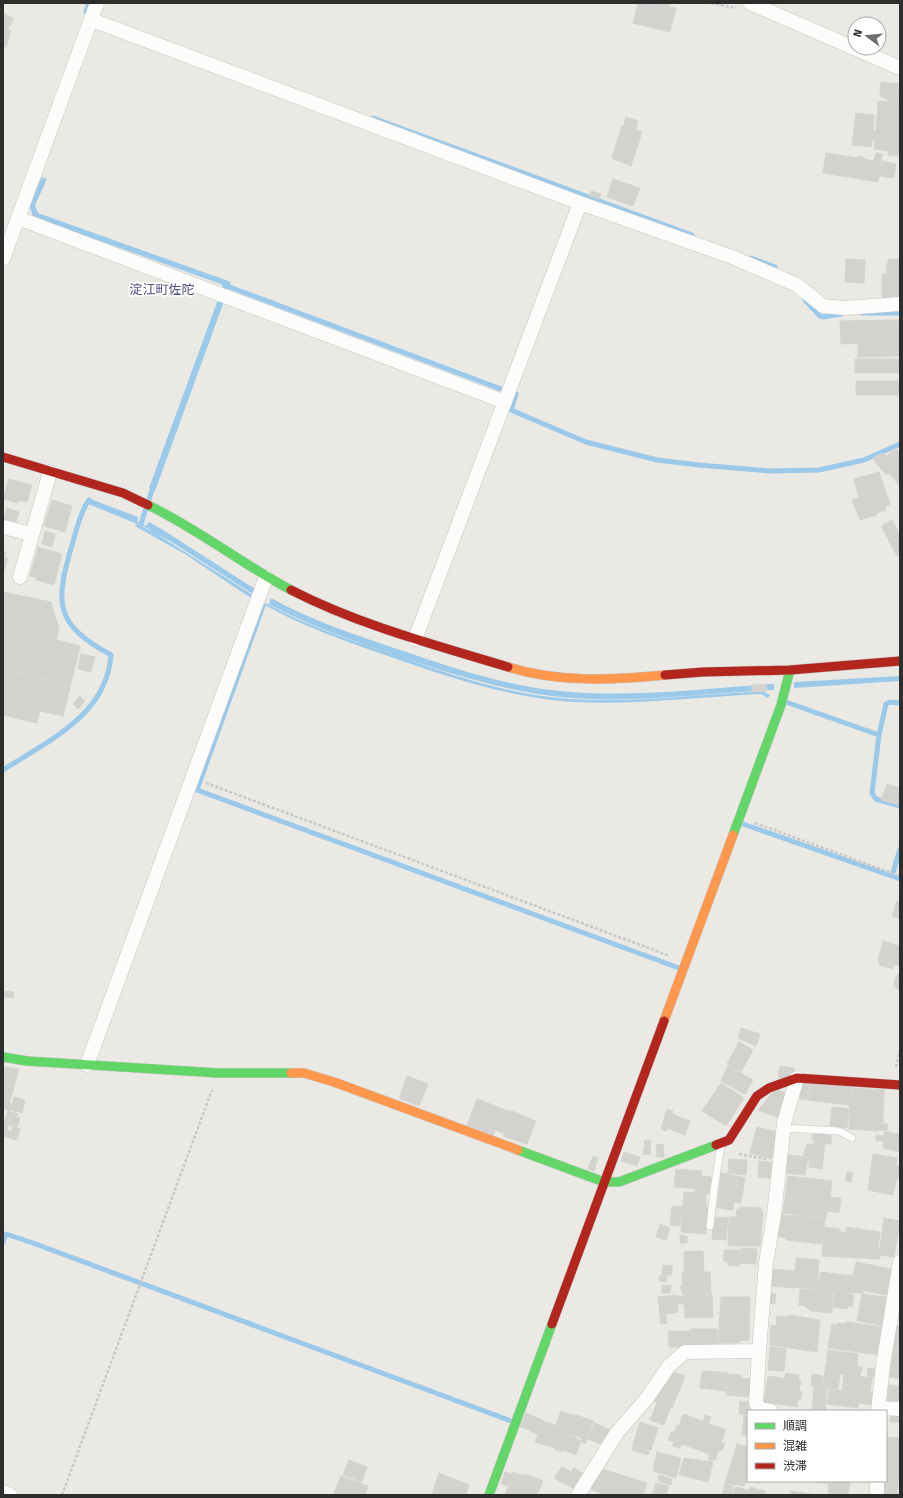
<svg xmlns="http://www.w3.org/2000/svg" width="903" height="1498" font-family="'Fira Sans','Noto Sans JP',sans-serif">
<rect width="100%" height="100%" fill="#eae9e4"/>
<!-- water -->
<path fill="#9ac9ea" d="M42,177L47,179L35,205L38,213L231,282L155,491L149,488L223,286L221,284L33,217L29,204Z
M88,498L138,517L137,522L143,523L142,524L146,526L149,522L163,530L255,589L253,594L170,541L155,533L253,595L251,598L185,554L135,526L136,524L154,532L147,528L86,503Z
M271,598C312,621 356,635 400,650C456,669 512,688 571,692C638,697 707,688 774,684V690C706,693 638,703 571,698C511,693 455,675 398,656C354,641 309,626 269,604Z
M266,603C306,626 350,640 395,655C452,675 509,695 570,699C631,703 692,695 752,692H764L770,695L768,698L761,694C700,697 636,705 574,702C510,698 448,677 388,656C345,641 304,627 265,605Z
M900,676V681L794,688V682Z"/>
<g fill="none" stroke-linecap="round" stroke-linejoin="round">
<!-- stream -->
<path stroke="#9ac9ea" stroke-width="5" d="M89,3L86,12L91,14
M373,118L692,235
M751,258L775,267
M227,286L501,389
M805,300L820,316L823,317L841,314
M863,313H900
M516,394L511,410L586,442L657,460L699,465L770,471L819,470L864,460L900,444
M149,500L154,483
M141,524L146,508
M263,606L197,790L679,968
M786,702L879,735
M900,703L890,702L886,704L879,735L872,793L876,799L900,806
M3,770C48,741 107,715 111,655C54,624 55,603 72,545C76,531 81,510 89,500
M743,824L900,879
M892,876L900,849
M3,1242L6,1234L33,1243L511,1421"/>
</g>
<!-- building -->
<path fill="#d3d2ce" stroke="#d5d4cf" d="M638,3L676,8L670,32L633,23Z
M656,3H670L669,8L655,5Z
M3,13L14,19L3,38Z
M8,30L11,31L6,47L3,46V40Z
M881,82L900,84L898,102H900L899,156L888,155L889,151L874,149L875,140H872L871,147L852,145L856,113L874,115L873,131H876L878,101L888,102V99L880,96Z
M626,117L638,121L636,129L624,125Z
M622,125L642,132L631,166L612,158Z
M826,153L858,158V156L863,157V159L882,162L878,182L823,173Z
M876,153L883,154L881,161L874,160Z
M883,161L896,164L894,178L880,176Z
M613,179L640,188L633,206L607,197Z
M591,191L601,194L599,199L590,196Z
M846,259L865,260L864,283L845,282Z
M888,259H900V301H882V274H887L886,263H888Z
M900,320V356L858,357V343L841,344L840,321Z
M855,359H900V373H855Z
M856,381H900V395H856Z
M896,448L900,453V486L888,472L886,475L877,464Z
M883,453L886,456L877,464L873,458Z
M879,472L890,504L885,507L886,510L877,513V515L860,520L852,500L859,498L854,479Z
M9,479L32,485L27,502L20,500L17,503L3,499Z
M52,500L72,506L65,532L44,526Z
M7,508L19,512L16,522L4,519Z
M892,520L900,535V555L897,556L881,526Z
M45,531L55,534L52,547L42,544Z
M38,547L62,554L54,585L36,580L37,578L30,576Z
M3,551L6,552L4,557L8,558L3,574Z
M3,592L51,602L59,629L56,640L80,646L63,716L40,711L48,679L3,669Z
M81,654L95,657L91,672L78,669Z
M3,670L47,680L37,723L3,715Z
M766,684L767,691L752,692V685Z
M80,696L85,701L78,709L73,704Z
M887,784L900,788V805L881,800Z
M897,901L900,902V919L892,916Z
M883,941L900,946V966L878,960Z
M880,961L894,965L893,969L879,965Z
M899,973H900V991L894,986L895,979Z
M3,991L14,992L13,998L3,997Z
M741,1028L760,1034L756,1046L738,1038Z
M739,1042L753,1050L741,1072L727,1064Z
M728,1066L753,1080L745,1094L721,1081Z
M780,1066L794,1068V1076L778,1079Z
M3,1067L19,1069L9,1104L5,1103L3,1109Z
M407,1076L428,1084L419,1106L399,1098Z
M721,1083L744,1098L726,1126L702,1111Z
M802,1083H809L807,1100L800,1099Z
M810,1083L853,1086L849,1105L808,1100Z
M854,1088L884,1090L883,1123H880L879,1131L849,1129L850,1101Z
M775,1089L789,1094L780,1118L758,1110Z
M14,1097L25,1100L22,1113L11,1110Z
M477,1099L511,1112L503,1133L495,1130L493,1135L467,1125Z
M5,1103L12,1104L10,1112L18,1114L17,1116L7,1114L8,1110L4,1109Z
M832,1107L849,1109L847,1128L830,1126Z
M667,1109L673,1111L672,1114L690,1121L685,1135L667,1128V1131L661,1129Z
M512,1111L536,1121L527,1144L503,1136Z
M7,1114L11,1115L7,1130L11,1131L9,1135L17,1138L16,1140L3,1136V1128Z
M12,1116L20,1118L17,1127L9,1125Z
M880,1124H888L887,1131L880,1130Z
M13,1127L20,1129L18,1137L10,1135Z
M757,1127L778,1132L771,1159L750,1153Z
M884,1132L900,1134V1152L883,1148Z
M818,1134L831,1135V1144H814V1140H812V1135Z
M876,1135L883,1136V1141H876Z
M645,1140H651L650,1155L643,1154Z
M663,1144L664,1157H657L656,1145Z
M807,1144L825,1145L822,1169L809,1167V1157L803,1156Z
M624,1152L640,1157L637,1166L621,1161Z
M873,1154L897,1158L896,1165L900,1166V1178H897L893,1195L868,1190Z
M787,1155L808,1157L805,1175L785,1173Z
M593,1156L598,1158L594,1171L588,1169Z
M729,1159L747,1160L746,1175L728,1173Z
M759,1161L777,1163L776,1179L758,1177Z
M676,1169L702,1171L700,1189L674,1187Z
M847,1172L853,1173L851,1182L845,1181Z
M721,1173L737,1176L733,1210L717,1208Z
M702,1176L711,1177L709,1194L694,1192L696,1189H701Z
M738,1176L745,1178L741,1203L734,1202Z
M788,1176L832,1181L830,1197L841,1198L839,1213L827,1211L826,1218L783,1213Z
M684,1192L706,1194V1207H708L706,1234L681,1232Z
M672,1206L682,1207L680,1226L670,1225Z
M740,1207L761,1208L763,1214L760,1246H728L729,1217H736L737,1209H740Z
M779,1214L789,1216L786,1238L776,1236Z
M789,1215L825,1219L822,1244L786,1240Z
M714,1217L728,1218L726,1240L712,1239Z
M884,1218L900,1221L894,1257L879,1255Z
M660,1224L670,1228L666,1240L656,1237Z
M825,1227L840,1229V1233L824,1232Z
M847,1227L880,1232L878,1247L880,1259L822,1256L824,1233L846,1232Z
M680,1235L687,1236V1243H680Z
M742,1248L757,1249L756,1264L741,1263Z
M724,1250H741L740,1266L728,1265V1262L723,1261Z
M703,1251L704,1272H710L711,1293L683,1294L680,1286H682V1273H684V1252Z
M796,1258L819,1260L817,1289L794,1287Z
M856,1262L891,1269L886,1295L851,1288Z
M663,1265L672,1266V1275L662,1274Z
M772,1269L795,1271L794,1288L771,1286Z
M821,1272L853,1276L850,1288L863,1291V1293L817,1290Z
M660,1275H667L666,1282L659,1281Z
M662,1285H671L670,1293H662Z
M800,1289L833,1291L832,1313L811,1311L805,1306L799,1305Z
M835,1290L854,1295L852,1307L848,1306L847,1309L833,1307Z
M770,1293L776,1294L775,1304L768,1303Z
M684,1294H712L713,1317L685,1318Z
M862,1294L886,1297L882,1325L857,1321Z
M676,1295L678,1312L666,1314L667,1323L661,1324L658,1297Z
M677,1296H684V1304H677Z
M721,1297H750L749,1340L739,1341V1343H718Z
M789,1315L820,1320L817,1352L770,1345L771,1325L776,1326L777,1316L789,1317Z
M846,1322L883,1327L880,1355L828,1348L832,1324L838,1325V1323L846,1324Z
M897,1326H900V1348L894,1347Z
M691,1329H717L718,1347H694V1333H692Z
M668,1331H691V1334H693L694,1347H669Z
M770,1347L786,1349L784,1371L768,1370Z
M894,1348L900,1349V1379L889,1377Z
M828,1350L858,1354L857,1366L862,1367L860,1377L840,1374L838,1389L823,1387Z
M868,1368L875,1369L874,1377L867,1376Z
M670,1371L685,1376L672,1408L653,1401Z
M706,1371L728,1373L726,1391L700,1388L702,1372Z
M786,1373L799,1375L798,1381L784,1379Z
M729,1374L741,1375V1378L752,1379L751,1397L726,1395Z
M812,1374L823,1376L822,1387L811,1386Z
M844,1375L872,1378L870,1393L865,1394L842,1390Z
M768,1376L801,1381L799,1391L802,1392L801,1399H798L797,1407L764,1402Z
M899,1383L900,1404L887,1403L888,1395H886L887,1390H888L889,1385L898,1386Z
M814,1387L827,1388L825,1411H812Z
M829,1389L859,1393L858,1408L827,1404Z
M860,1392L873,1393L872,1405L859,1403Z
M740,1401L750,1402L748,1415L739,1414Z
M657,1403L670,1408L664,1425L650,1420Z
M561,1411L575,1416L570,1430L556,1425Z
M526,1413L536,1417L530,1430L520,1427Z
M683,1414L726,1430L721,1442L725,1443L722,1451L718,1450L716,1460H709V1454L682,1444L680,1448L673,1446L674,1442L668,1440L671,1432L674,1433L677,1425L679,1426Z
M891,1414H900V1422H890Z
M576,1415L594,1421L585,1444L582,1442L581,1438L569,1434Z
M705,1415L711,1417L708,1423L703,1421Z
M744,1415H748V1436L742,1435Z
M536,1417L543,1420L537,1434L530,1431Z
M543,1421L570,1431L563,1452L555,1450V1448L535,1442Z
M640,1422L658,1428L651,1450L633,1445Z
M595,1423L613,1431L603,1445L588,1439Z
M570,1435L581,1441L576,1455L564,1450Z
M886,1437L900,1438V1485H898V1495H882L883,1481H886Z
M737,1444L748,1447V1476L744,1486L725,1483Z
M633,1446L649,1451L648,1455L632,1450Z
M657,1452L681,1458L676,1478L653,1471Z
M684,1458L713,1462L708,1482L679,1475Z
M349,1460L367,1467L362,1482L343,1475Z
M562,1467L570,1471L563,1483L554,1478Z
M574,1467L585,1475L576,1490L564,1483Z
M599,1468L647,1483L643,1495H605L591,1489Z
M505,1472L512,1474L507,1486L501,1484Z
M513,1472L524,1476L525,1474L543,1481L537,1495H522L520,1493L519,1495H505Z
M439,1473L469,1485L466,1495H432Z
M659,1475L672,1479L671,1485L658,1481Z
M341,1476L368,1486L365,1495H333Z
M812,1481H850L848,1495L828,1493L829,1484Z
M656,1483L669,1486L666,1495H652Z
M725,1484L733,1486L731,1495H722Z
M735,1487L749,1490L747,1493L749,1495H732Z
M750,1487L766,1491L765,1495H750L748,1493Z
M791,1491L811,1494V1495H790Z"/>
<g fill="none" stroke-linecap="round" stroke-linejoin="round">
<defs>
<path id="lane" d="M784,1128L839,1131L852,1138
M710,1226L714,1190L721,1145"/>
<path id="street" d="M750,3L900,68
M92,20L580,203L732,257L797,285L823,306L844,308L900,304
M18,218L505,402
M3,259L97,3
M3,527L32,534
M20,577L50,472
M415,639L580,203
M87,1065L266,577
M759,1351L756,1403L760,1409L771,1411
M878,1408L900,1409
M878,1411L883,1365L900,1262
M877,1481V1495
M3,1492L10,1495
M578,1495L616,1434L647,1398L669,1366L685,1352L759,1351L766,1263L774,1215L784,1123L797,1078"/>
<path id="fast" d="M148,505C198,529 242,564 291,590
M733,835L781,705L790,670
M3,1057L27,1061L218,1073H291
M518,1150L604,1182H619L716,1145
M489,1495L552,1324"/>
<path id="slow" d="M508,667C559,683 613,680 665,675
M664,1021L733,835
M291,1073H304L334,1082L518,1150"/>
<path id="jam" d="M3,457L123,493L148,505
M291,590C359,625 435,645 508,667
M665,675L703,672L790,670L900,661
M716,1145L729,1140L757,1096L769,1088L797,1078L900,1085
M552,1324L664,1021"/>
</defs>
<!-- lane casing -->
<use href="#lane" stroke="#c4c4c4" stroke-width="8"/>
<!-- street casing -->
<use href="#street" stroke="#c4c4c4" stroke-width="15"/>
<!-- fast casing -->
<use href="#fast" stroke="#c4c4c4" stroke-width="10"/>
<!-- slow casing -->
<use href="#slow" stroke="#c4c4c4" stroke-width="10"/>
<!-- jam casing -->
<use href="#jam" stroke="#c4c4c4" stroke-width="10"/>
<!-- path -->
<path stroke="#c8c8c8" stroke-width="2.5" stroke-dasharray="3 2" stroke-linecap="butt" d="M711,3L736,8
M206,783L670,956
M755,823L900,876
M896,1067L900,1050
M739,1154L766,1159
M62,1495L212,1090"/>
<!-- lane -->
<use href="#lane" stroke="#fcfcfb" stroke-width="7"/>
<!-- street -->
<use href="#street" stroke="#fcfcfb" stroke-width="14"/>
<!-- fast -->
<use href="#fast" stroke="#63d668" stroke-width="9"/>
<!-- slow -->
<use href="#slow" stroke="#ff974d" stroke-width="9"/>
<!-- jam -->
<use href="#jam" stroke="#b3261e" stroke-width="9"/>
</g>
<g text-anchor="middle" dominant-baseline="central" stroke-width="3.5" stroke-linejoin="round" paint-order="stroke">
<!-- quarter labels -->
<g font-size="13" fill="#4e4f7d" stroke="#fff">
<text x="162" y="289">淀江町佐陀</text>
</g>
</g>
<!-- border -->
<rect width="903" height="1498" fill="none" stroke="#2d2d2d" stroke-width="8"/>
<!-- legend -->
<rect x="747" y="1410" width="140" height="72" fill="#ffffff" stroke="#ababab"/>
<rect x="755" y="1423" width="20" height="6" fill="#63d668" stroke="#ababab"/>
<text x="783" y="1430" font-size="12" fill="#2d2d2d">順調</text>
<rect x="755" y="1443" width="20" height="6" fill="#ff974d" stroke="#ababab"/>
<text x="783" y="1450" font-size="12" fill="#2d2d2d">混雑</text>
<rect x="755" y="1463" width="20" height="6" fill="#b3261e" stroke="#ababab"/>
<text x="783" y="1470" font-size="12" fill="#2d2d2d">渋滞</text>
<!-- north arrow -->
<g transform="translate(867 36) rotate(286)"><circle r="19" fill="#ffffff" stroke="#ababab"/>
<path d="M0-3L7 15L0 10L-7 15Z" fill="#6f6f6d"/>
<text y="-6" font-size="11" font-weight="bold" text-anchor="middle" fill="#2d2d2d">N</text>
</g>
</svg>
